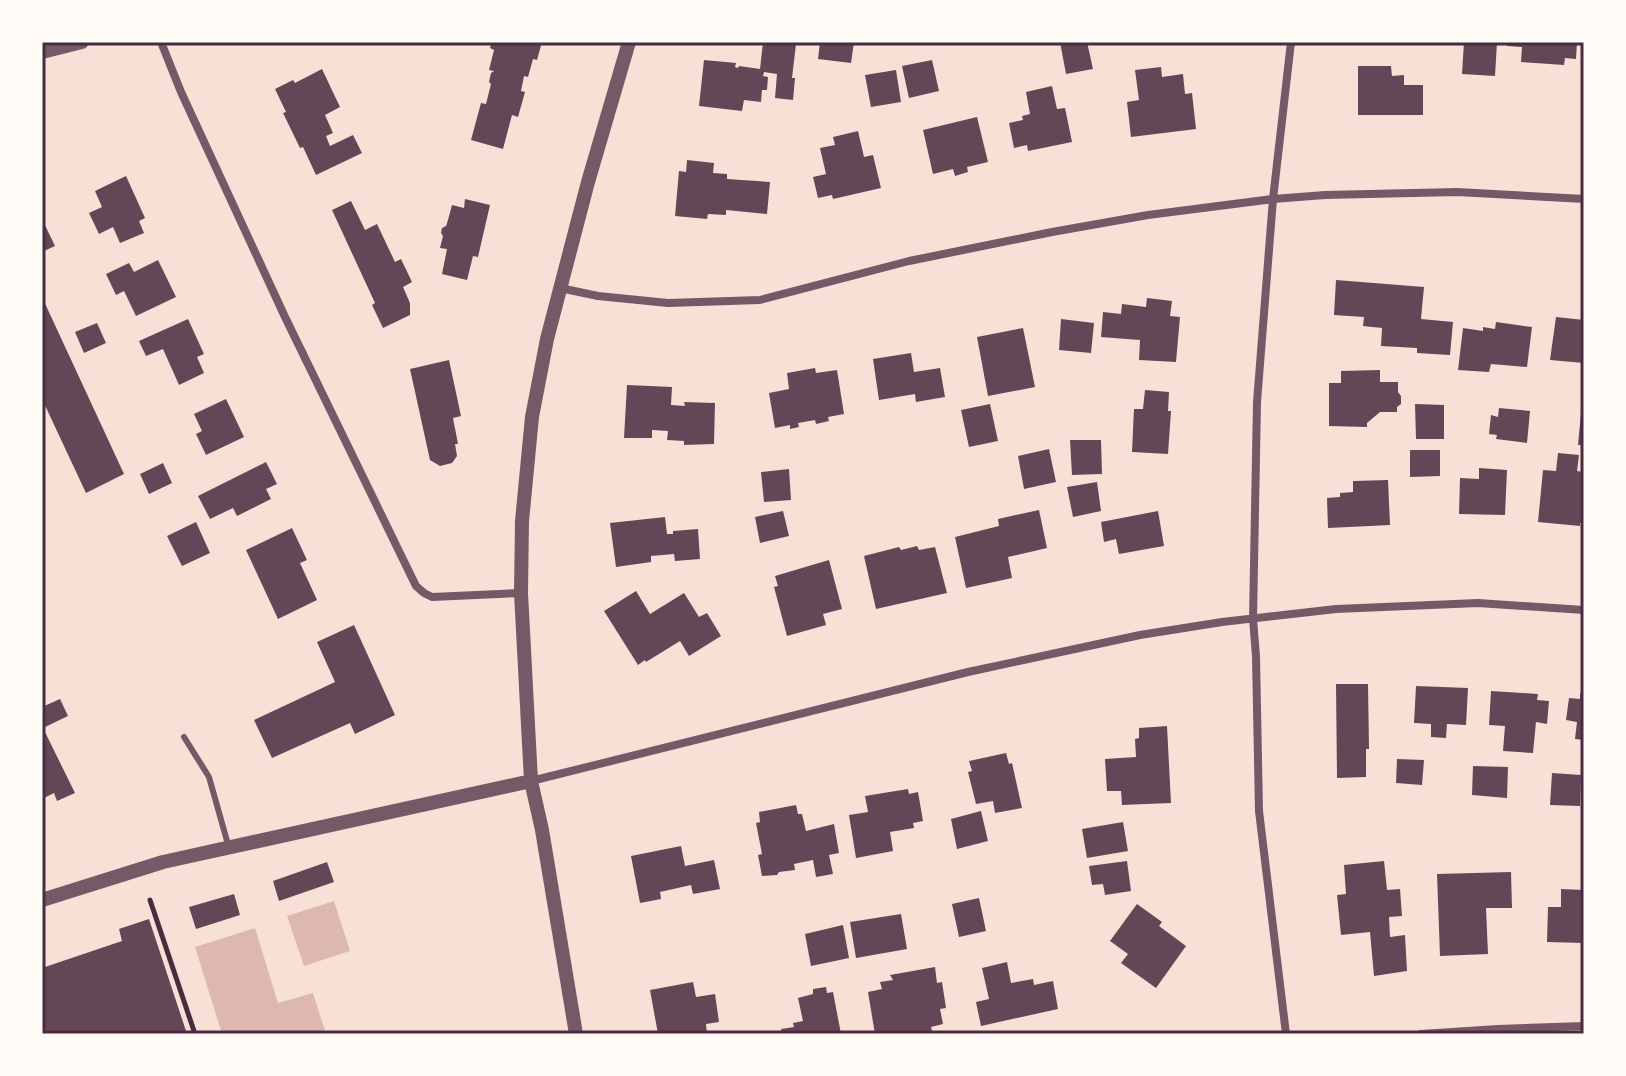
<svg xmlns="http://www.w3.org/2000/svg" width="1626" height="1076" font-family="Lato,sans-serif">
<rect width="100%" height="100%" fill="#f7e1d7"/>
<!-- water -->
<path fill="#dcb8b0" d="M334,901L350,951L304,966L287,916Z
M255,928L278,1003L313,993L326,1034H222L195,947Z"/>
<!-- building -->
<path fill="#644757" d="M481,42H542L537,60L533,59L528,77L524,76L521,91L525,92L518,117L512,115L503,149L471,140L481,103L486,104L491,84L489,82L491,73L494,71L489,70L494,50L490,48L491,45Z
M763,42L796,44L792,78H795L793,100L775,98L777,74L764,72L763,76L768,77L767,90H762L761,102L744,100L742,111L699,106L704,60L736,63L735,67L738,68L739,66L760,69Z
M820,42H854L851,63L818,59Z
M1060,42H1087L1093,69L1066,74Z
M1464,42H1497L1495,76L1462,74Z
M1508,42H1577L1576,59L1565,58L1564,65L1521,62L1522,47L1507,46Z
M932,60L939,91L909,98L902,66Z
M1358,66H1391L1392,76L1404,75V85H1423V115H1358Z
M1161,67L1162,77L1183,74L1185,94L1192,93L1196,129L1131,137L1127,102L1139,100L1135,70Z
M322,69L340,107L325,115L333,133L326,136L330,146L353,135L362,153L316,175L303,147L300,148L283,113L286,112L275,89L293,80L295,83Z
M896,70L901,102L871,107L865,75Z
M1052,86L1057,109L1065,108L1072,142L1028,151L1027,145L1014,148L1009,123L1023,120L1022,116L1030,114L1026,92Z
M977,117L988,162L967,167L968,172L955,176L953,169L933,174L923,130Z
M858,131L864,157L873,155L881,188L833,199L832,195L818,198L813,177L826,174L820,148L835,145L833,137Z
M687,160L714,163L713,173L727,174V179L770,182L767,214L726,210V215L708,214L707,219L675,216L679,171L686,172Z
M126,176L145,218L139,221L144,233L120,243L113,227L99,234L89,213L102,207L95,191Z
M465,199L490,205L478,257L473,256L467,280L442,274L447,249L440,248L443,236L441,233L442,228L446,226L448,220L452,205L464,208Z
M351,201L365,230L377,224L395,262L401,259L412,282L403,287L410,303V315L383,328L372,305L375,303L332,210Z
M42,219L55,246L42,252Z
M158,260L176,297L136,316L124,291L116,295L106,274L129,263L134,272Z
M1336,280L1424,287L1421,319L1453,322L1450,355L1417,353V348L1381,346L1382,328L1363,326L1364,317L1334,315Z
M42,297L124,474L86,493L42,399Z
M1147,298L1172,301L1170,316L1180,317L1176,362L1139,360L1140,340L1101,337L1103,312L1121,314L1122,304L1146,307Z
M1556,317L1584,320V363L1550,360Z
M188,319L204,354L197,357L204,373L179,385L163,349L146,356L139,341Z
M1061,319L1094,323L1091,353L1059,350Z
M1496,322L1532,327L1527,367L1491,364L1489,372L1458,370L1463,328L1483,331V327L1495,329Z
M97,323L106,343L84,353L75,332Z
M1023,328L1035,387L988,396L977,337Z
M911,353L914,372L940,368L945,397L916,402L915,394L879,400L873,359Z
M449,360L461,416L453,418L458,444H455L457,456L452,463L440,466L430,460L410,369Z
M815,368L816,373L837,370L844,414L828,417L829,421L816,424L815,420L798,423L799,427L790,429V425L775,428L769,393L789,389L787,373Z
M1380,370V382H1398V392L1401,396V404L1397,407V412H1380L1367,423V427L1329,426V383H1341V371Z
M627,385L672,387L671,405L685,406L684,402L715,403L714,444L684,445V441L667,440L668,431L652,430V438H624Z
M1145,390L1169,392L1168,411H1171L1168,454L1132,452L1134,409H1143Z
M226,399L244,437L206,455L196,434L202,431L194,414Z
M990,404L998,441L969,447L961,410Z
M1415,404L1444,405V439H1416Z
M1499,408L1530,411L1527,443L1496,439L1497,435L1489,434L1491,415L1498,417Z
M1581,413L1584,414V445H1578Z
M1070,440H1101L1102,474L1072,475Z
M1049,449L1056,482L1024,489L1018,456Z
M1410,450H1440V476L1410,477Z
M1558,453L1579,455L1577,471L1584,472L1582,501H1584V524L1580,523V526L1538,522L1543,470L1556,471Z
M266,462L277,484L266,489L271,499L237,516L233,508L210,519L198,496Z
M163,463L172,483L149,494L140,474Z
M1479,468L1507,470L1505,515L1459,514L1460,478L1479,479Z
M789,469L791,500L764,502L761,472Z
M1388,480L1390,525L1328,528L1327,498L1340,497V493L1353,492V481Z
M1097,482L1101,511L1073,517L1067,487Z
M1039,510L1047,548L1008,557L1012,578L966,588L955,537L999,526L998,519Z
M783,511L789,536L760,543L755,517Z
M1158,511L1164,546L1119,554L1116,539L1104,542L1101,522Z
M665,517L667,534H673V531L698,529L700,559L675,561L674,554L651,556V562L616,567L610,523Z
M196,522L210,553L182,566L167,536Z
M292,528L307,560L300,563L317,600L278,619L246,550Z
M917,546L919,550L935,547L947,593L876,609L864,556L899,547L901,550Z
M829,560L842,609L823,614L826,625L787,636L774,587L778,586L775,576Z
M636,591L650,614L684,593L699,617L707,613L721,636L689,656L680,641L646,662L645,660L638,665L604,611Z
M354,625L395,715L355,734L350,723L272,758L254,720L335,682L317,642Z
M1336,684H1368L1369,749H1366V777L1337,778Z
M1416,686L1468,688L1466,725L1447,724L1446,738L1431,737V724L1414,723Z
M1491,691L1538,694L1537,700L1549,701L1547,724L1536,722L1533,753L1503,751L1505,726L1489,725Z
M1580,693L1584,694V740L1575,739L1577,722L1566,720L1569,698L1580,699Z
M60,699L68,716L43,728L75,793L57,801L54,793L42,799V707Z
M1167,726L1171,803L1122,805L1121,791H1107L1105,759L1136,757L1135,739L1139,738V728Z
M1006,753L1009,764L1012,763L1022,808L995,813L993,801L976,804L968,772L972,771L969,761Z
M1397,759L1424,760L1422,785L1396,783Z
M1473,766L1508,767L1507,798L1472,795Z
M1552,773L1581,775L1580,806L1550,805Z
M908,789L909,794L918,792L923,821L913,823L914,828L890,832L893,851L856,858L849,815L868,812L865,796Z
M796,805L798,814H802L806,831L834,824L839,853L829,855L833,874L816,877L813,860L794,864L795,870L779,872L777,875L762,876L758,855L762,854L756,823L760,822L759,812Z
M981,811L988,841L957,849L951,819Z
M1123,822L1128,851L1087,858L1082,829Z
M681,846L685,866L714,860L720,889L693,894L691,885L660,892L661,899L640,903L631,856Z
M1127,861L1131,891L1105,895L1103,884L1092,885L1089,866Z
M1384,861L1387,890L1400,889L1402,916L1389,917L1390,937L1405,935L1407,971L1374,976L1370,932L1341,935L1337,895L1346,894L1344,865Z
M327,862L334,882L279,901L273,881Z
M1511,872L1512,908H1486L1488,954L1440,956L1437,874Z
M1561,889L1584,890V943L1547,942L1548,907H1561Z
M234,894L240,915L196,929L189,907Z
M979,898L986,931L959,937L952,904Z
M1137,904L1162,922L1159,926L1186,946L1156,988L1121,963L1128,954L1110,941Z
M901,914L907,949L856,958L850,922Z
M149,919L187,1034H42V968L122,941L119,929Z
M843,925L849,958L811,966L805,934Z
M1007,962L1011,983L1033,979L1034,985L1053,981L1058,1009L981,1026L976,1002L989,999L982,968Z
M935,967L937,983L942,982L946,1008L940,1009L943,1024L931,1027L933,1034H875L868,992L882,989L880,982L893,980L890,975Z
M693,982L696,997L715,994L719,1022L706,1024L707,1034H658L650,990Z
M826,987L827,993L833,992L841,1034H782L781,1029L794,1027L793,1023L803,1021L798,998L813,994V989Z"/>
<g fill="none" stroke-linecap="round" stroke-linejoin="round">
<!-- path -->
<path stroke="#4a2c40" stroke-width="5" d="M150,900L195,1034"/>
<!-- service -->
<path stroke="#755966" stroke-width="6" d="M184,737L209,777L229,848"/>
<!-- minor -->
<path stroke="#755966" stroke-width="8" d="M161,42L181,92L285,317L416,586L424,593L432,597L521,593
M560,288L598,296L668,303L760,300L909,261L1052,232L1148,215L1273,199L1325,195L1457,192L1584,199
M531,781L968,672L1140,635L1222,622L1336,609L1478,603L1584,610
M1286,1034L1259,811L1256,656L1253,619L1257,402L1273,199L1291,42
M1421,1034L1498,1029L1584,1026"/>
<!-- tertiary -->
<path stroke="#755966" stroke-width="14" d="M42,52L82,42
M42,900L163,862L531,781
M576,1034L542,830L531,781L521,593L522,521L532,417L547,339L588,182L629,42"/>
</g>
<!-- border -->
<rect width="1626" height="1076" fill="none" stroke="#fffaf5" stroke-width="88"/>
<rect x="44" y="44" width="1538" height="988" fill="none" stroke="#4a2c40" stroke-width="3"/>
</svg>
